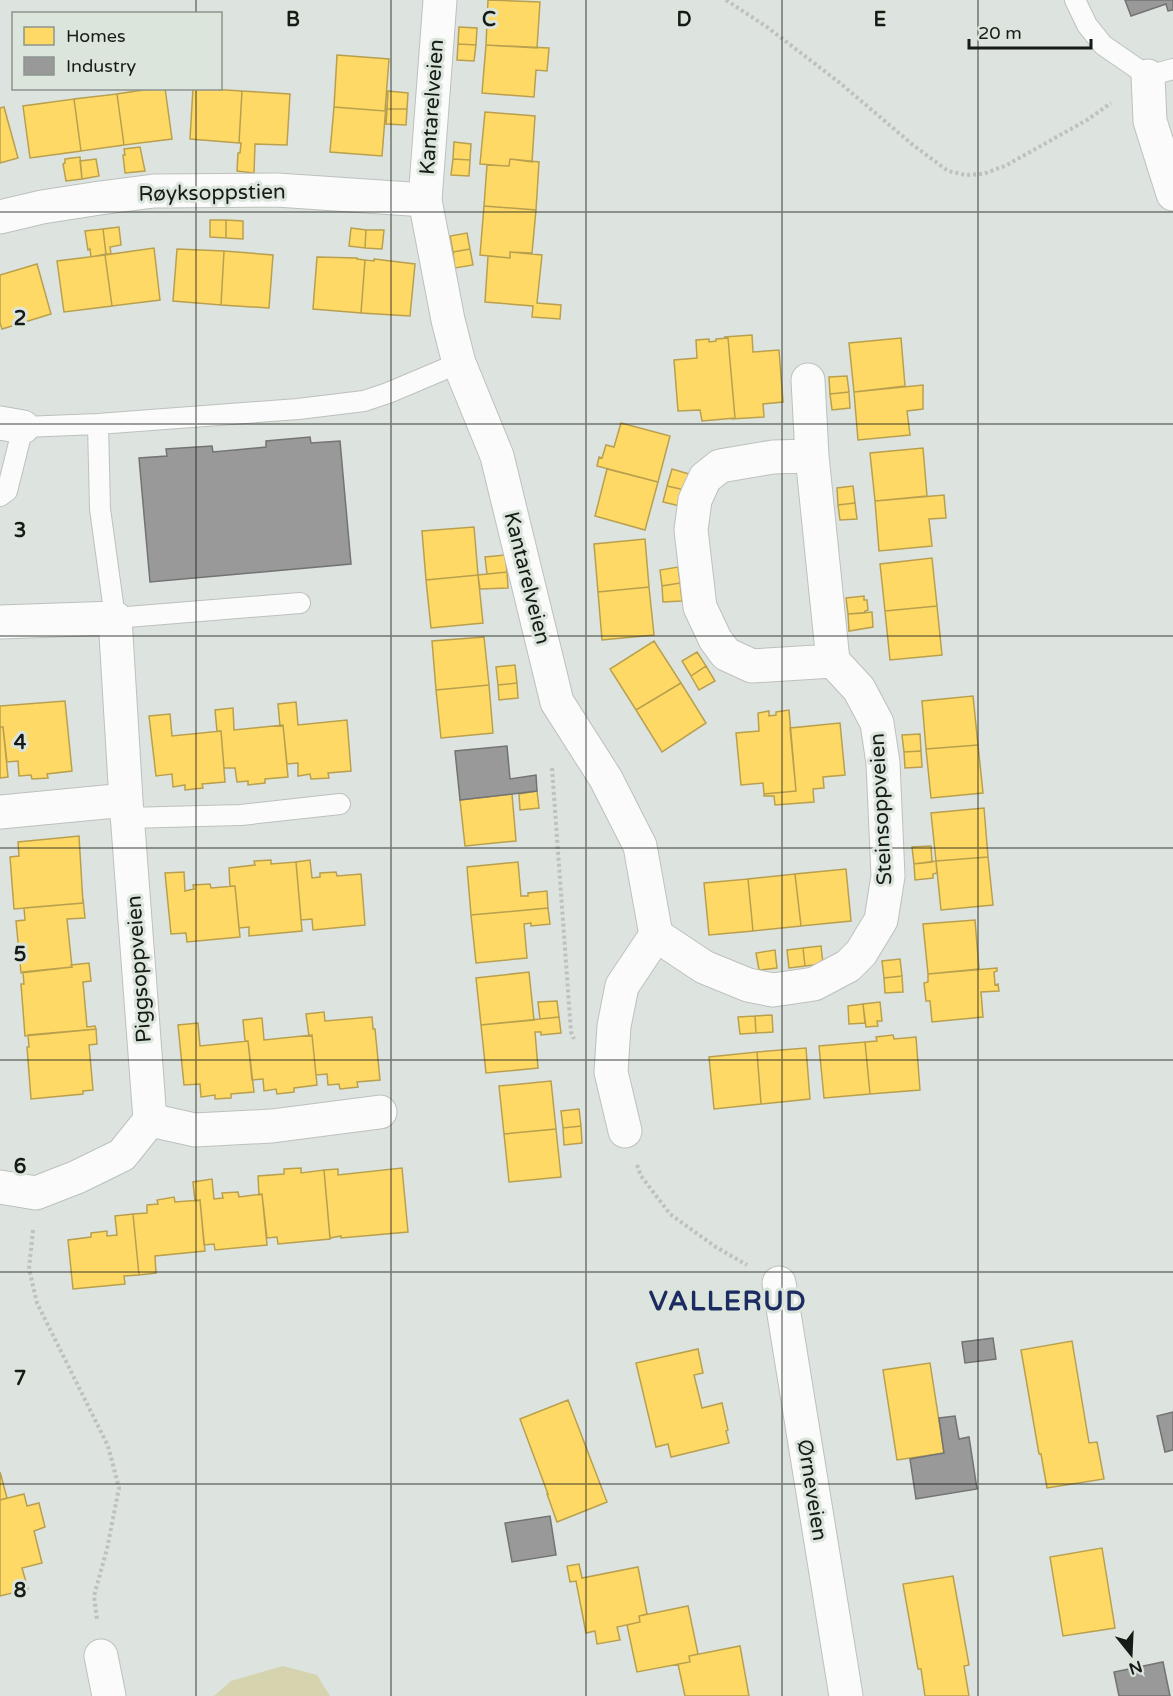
<svg xmlns="http://www.w3.org/2000/svg" width="1173" height="1696" font-family="'Varela Round',sans-serif">
<rect width="100%" height="100%" fill="#dde3de"/>
<!-- green -->
<path fill="#d6d4af" d="M283,1666L317,1675L330,1696H214L231,1681Z"/>
<!-- homes -->
<path fill="#ffd966" stroke="#b9a04f" stroke-width="1.5" d="M488,0L540,2L537,48L486,45Z
M459,27L477,28L476,45L458,44Z
M458,44L476,45L474,61L457,60Z
M486,45L549,48L547,71L536,70L534,97L482,93Z
M337,55L389,59L385,111L334,107Z
M156,88H165L172,139L124,145L117,94Z
M193,88L242,91L239,143L190,139Z
M242,91L290,94L287,145L255,144L254,173L237,171L238,153H240L241,143H239Z
M388,91L408,93L407,109H387Z
M117,94L124,145L81,151L74,99Z
M74,99L81,151L30,158L23,106Z
M386,105L382,156L330,152L334,107L385,111Z
M4,107L18,158L0,163V108Z
M387,109H407L406,125L386,124Z
M485,112L535,116L532,162L510,159L509,166H506L480,164Z
M454,142L471,144L470,160L453,159Z
M140,147L145,171L125,173L123,155H125L124,149Z
M80,157L82,179L66,181L63,164L65,163V159Z
M96,159L99,176L82,179L80,161Z
M453,159L470,160L469,176L451,175Z
M510,159L539,162L536,210L484,206L487,165L509,166Z
M484,206L536,210L532,253L510,252V258L480,255Z
M210,220H226V238L210,237Z
M226,220L243,221V239L226,238Z
M119,227L121,245L110,247L111,254H106L103,229Z
M351,228L366,230L365,248L349,246Z
M103,229L106,254L91,257L90,249L88,250L85,231Z
M366,230H384L382,249L365,248Z
M467,233L470,249L453,252L450,236Z
M154,248L160,300L112,306L105,255Z
M177,249L224,251L221,305L173,301Z
M470,249L473,265L455,268L453,252Z
M224,251L273,255L269,308L221,305Z
M510,252L542,255L537,303L561,305L560,319L532,317L533,306L485,302L488,256L510,258Z
M105,255L112,306L64,312L57,261Z
M317,257L357,258V259L365,260L361,313L313,309Z
M374,259L415,264L410,316L361,313L365,260L374,261Z
M37,264L51,314L2,329L0,323V275Z
M752,335L753,352L779,350L783,402L763,404L764,417L731,419L735,418L728,338L724,337Z
M728,338L735,418L702,421L700,410L678,411L674,360L697,358L696,340L709,339V342L716,341V339Z
M901,338L905,386L854,392L849,343Z
M847,376L849,392L830,394L829,377Z
M923,385V409L907,411L910,435L858,440L854,392Z
M849,392L850,408L832,410L830,394Z
M621,423L670,436L658,482L597,466L599,457L602,458L606,445L614,447Z
M923,448L927,496L875,501L870,453Z
M607,469L658,482L645,530L595,516Z
M672,469L689,474L685,490L667,486Z
M667,486L685,490L680,506L663,502Z
M853,486L855,503L838,505L837,488Z
M944,495L946,518L929,519L932,546L879,551L875,501Z
M855,503L857,519L840,520L838,505Z
M474,527L478,575L426,580L422,531Z
M645,539L649,587L598,592L594,544Z
M505,555L507,572L487,574L485,557Z
M932,558L937,606L885,611L880,564Z
M678,567L680,583L662,586L660,570Z
M507,572L508,588L480,589L478,575Z
M478,575L483,623L431,628L426,580Z
M680,583L682,601L663,602L662,586Z
M649,587L654,635L602,640L598,592Z
M864,596V600H867L868,610L865,611V613L848,614L846,598Z
M937,606L942,655L890,660L885,611Z
M872,612L873,627L849,631L848,614Z
M484,637L489,685L436,690L432,641Z
M654,641L681,683L636,710L610,669Z
M697,652L706,666L691,676L682,661Z
M515,665L517,683L498,685L496,667Z
M706,666L715,681L699,690L691,676Z
M517,683L518,698L499,700L498,685Z
M681,683L706,723L662,752L636,710Z
M489,685L493,733L441,738L436,690Z
M973,696L978,745L926,749L922,701Z
M65,701L72,771L47,774L48,778L32,779L31,775L19,776L18,761L7,762L3,727H0V706Z
M296,702L298,725L347,720L351,771L328,773L329,778L311,779L310,774L298,776V763L287,764L283,725L280,726L278,704Z
M233,708L234,730L283,725L288,777L265,779V783L248,785V781L237,782L235,768H224L221,731H217L215,710Z
M789,710L796,791L764,794L763,783L741,785L736,733L759,731L758,713L769,711V716L776,715V712Z
M170,714L172,736L221,731L225,782L202,784L203,788L185,790V785L173,787L172,774L156,776L149,716Z
M840,723L845,775L823,777L824,788L813,789L814,802L775,805L774,796H764V794L796,791L790,728Z
M0,727H3L8,777L0,778Z
M920,734L921,751L904,752L902,735Z
M978,745L983,793L931,798L926,749Z
M921,751L922,767L905,768L904,752Z
M537,791L539,808L520,810L519,794Z
M512,794L516,841L465,846L460,800Z
M984,808L988,857L936,861L931,813Z
M79,836L83,903L14,909L10,857L19,856L18,842Z
M931,846L932,862L914,864L912,847Z
M988,857L993,905L941,910L936,861Z
M271,860V864L296,862L302,931L249,936V927L239,928L235,886H230L229,868L255,865L254,861Z
M310,860L312,878L320,877V873L336,872L337,876L361,874L365,925L313,930L312,919L301,920L296,862Z
M936,861L937,873L933,874V878L915,880L914,864Z
M518,862L521,896H528V893L547,891L548,908L471,915L467,867Z
M846,869L851,921L801,926L795,874Z
M184,872L185,891L194,889L193,885L210,884L211,888L235,886L240,937L187,942L186,933L171,934L165,873Z
M795,874L801,926L753,931L748,879Z
M748,879L753,931L709,935L704,883Z
M83,899L85,918L67,919L72,967L21,973L16,921L25,920L24,908L83,903Z
M548,908L550,924L531,926V923L524,924L527,958L476,963L471,915Z
M975,920L979,969L928,974L923,924Z
M821,946L823,964L805,966L803,948Z
M803,948L805,966L789,968L787,950Z
M775,950L777,968L759,970L756,953Z
M900,959L902,976L884,978L882,961Z
M89,963L91,981L83,982L87,1027L95,1026L96,1029L25,1036L21,984H24L23,972L72,967L71,965Z
M997,968V971L994,972L995,985L998,984L999,991L981,992L983,1017L932,1022L930,1001H926L924,983L928,982V974Z
M529,972L534,1020L481,1025L476,978Z
M902,976L903,992L885,993L884,978Z
M557,1001L559,1017L540,1019L538,1002Z
M880,1002L882,1021H877L878,1026L866,1027L863,1004Z
M863,1004L865,1023L849,1024L848,1006Z
M324,1012L325,1021L372,1017L373,1029H375L380,1080L357,1082L358,1087L340,1089L339,1084L328,1085L327,1074L316,1075L312,1035L309,1036L306,1014Z
M772,1015L773,1032L756,1033L755,1016Z
M755,1016L756,1033L740,1034L738,1017Z
M559,1017L561,1033L541,1035V1032H535L538,1068L486,1073L481,1025Z
M262,1018L264,1040L312,1035L317,1085L294,1088V1092L277,1094L276,1089L264,1091L263,1079L252,1080L248,1041H245L243,1020Z
M198,1023L200,1046L248,1041L254,1092L231,1094V1098L215,1099V1095L201,1097L200,1084L184,1085L178,1025Z
M96,1029L97,1044L89,1045L93,1090L83,1091V1094L31,1099L27,1047H29L28,1035Z
M893,1035L894,1039L916,1037L920,1090L870,1094L865,1042L877,1041L876,1037Z
M865,1042L870,1094L824,1098L819,1046Z
M806,1048L810,1099L761,1104L757,1052Z
M757,1052L761,1104L714,1109L709,1057Z
M551,1081L556,1129L504,1134L499,1086Z
M579,1109L581,1126L563,1128L561,1111Z
M581,1126L582,1143L564,1145L563,1128Z
M556,1129L561,1177L509,1182L504,1134Z
M301,1168V1173L324,1170L330,1239L278,1244L277,1237L267,1238L262,1194L259,1195L258,1176L284,1174V1169Z
M402,1168L408,1232L341,1238V1236L330,1238L324,1170L338,1169V1175Z
M212,1179L214,1199L223,1198L222,1193L238,1192L239,1197L262,1194L267,1245L215,1250L214,1244L204,1245L200,1200L195,1201L193,1182Z
M174,1197L175,1202L200,1200L205,1251L155,1256L156,1273L139,1275L133,1214L147,1213V1205L158,1204L157,1200Z
M133,1214L139,1275L124,1276L125,1284L73,1289L68,1240L91,1237V1233L107,1231V1236L117,1235L115,1216Z
M1072,1341L1089,1443L1097,1442L1104,1479L1047,1488L1041,1454H1039L1021,1350Z
M698,1349L703,1373L694,1375L702,1408L722,1403L728,1430L726,1431L729,1443L671,1457L668,1444L656,1447L636,1363Z
M930,1363L944,1453L897,1460L883,1370Z
M568,1400L607,1502L557,1522L547,1494H548L520,1419Z
M0,1472L7,1498L0,1500Z
M24,1494L27,1506L39,1503L45,1527L34,1531L42,1563L22,1568L28,1589L0,1596V1500Z
M1102,1548L1115,1628L1063,1636L1050,1557Z
M579,1564L582,1578L638,1567L647,1614L639,1616L640,1622L617,1627L620,1640L597,1644L595,1631L586,1633L576,1581L570,1582L567,1566Z
M953,1576L969,1665L964,1666L969,1696H925L921,1669H918L903,1584Z
M688,1606L698,1654L689,1656L690,1662L637,1672L627,1625L640,1622L639,1616Z
M740,1646L749,1696H685L678,1664L690,1662L689,1656Z"/>
<!-- industry -->
<path fill="#999" stroke="#727372" stroke-width="1.5" d="M1125,0H1173V10L1168,11L1166,4L1131,16Z
M310,437L311,443L340,441L351,564L150,582L139,458L167,456L166,449L212,446L213,452L266,447V441Z
M507,746L510,779L536,775L537,791L460,800L455,751Z
M993,1338L996,1359L965,1363L962,1342Z
M1173,1412V1450L1165,1452L1157,1416Z
M955,1416L959,1439L969,1437L977,1489L916,1499L910,1459L944,1453L939,1418Z
M550,1516L556,1555L512,1562L505,1523Z
M1163,1662L1170,1696H1119L1114,1672Z"/>
<g fill="none" stroke-linecap="round" stroke-linejoin="round">
<defs>
<path id="service" d="M1075,0L1087,25L1103,45L1148,76L1173,69
M98,424L100,509L115,618L300,603
M0,496L7,491L23,427L98,424L298,409L364,401L388,393L459,363
M127,818L241,815L340,804"/>
<path id="minor" d="M440,0L425,200L448,320L459,363L497,456L557,702L606,779L640,846L656,935L622,986L614,1026L611,1072L625,1131
M1148,76L1150,121L1173,194
M0,217L42,207L100,198L154,191L277,190L425,200
M0,423L23,427
M812,456L773,457L720,466L705,478L695,500L691,530L700,607L715,639L726,654L752,666L833,661
M0,622L115,618L126,800L150,1120L122,1155L77,1177L36,1193L0,1187
M0,812L126,800
M656,935L704,967L748,985L773,990L814,984L848,966L861,953L881,920L888,876L883,763L877,723L859,689L833,661L812,456L808,380
M150,1120L195,1130L272,1126L380,1112
M779,1283L846,1696
M101,1656L109,1696"/>
</defs>
<!-- service casing -->
<use href="#service" stroke="#bdc1be" stroke-width="22"/>
<!-- minor casing -->
<use href="#minor" stroke="#bdc1be" stroke-width="35"/>
<!-- path -->
<path stroke="#bec1be" stroke-width="4" stroke-dasharray="3 3" stroke-linecap="butt" d="M726,0L767,27L840,83L913,145L948,171L966,175L983,174L1005,166L1087,120L1111,103
M552,768L571,1032L574,1039
M637,1165L641,1176L670,1214L716,1247L747,1265
M33,1230L29,1269L37,1303L108,1446L119,1488L107,1549L94,1596L97,1620"/>
<!-- service -->
<use href="#service" stroke="#fafbfa" stroke-width="20"/>
<!-- minor -->
<use href="#minor" stroke="#fafbfa" stroke-width="33"/>
</g>
<!-- grid -->
<path fill="none" stroke="#171b18" stroke-width="1.5" stroke-opacity="0.55" d="M196,0V14M391,0V1696M586,0V1696M782,0V1696M978,0V1696M196,88V1696M0,212H1173M0,424H1173M0,636H1173M0,848H1173M0,1060H1173M0,1272H1173M0,1484H1173"/>
<g text-anchor="middle" dominant-baseline="central" stroke-width="6" stroke-linejoin="round" paint-order="stroke">
<!-- street labels -->
<g font-size="21" fill="#171b18" stroke="#dbe5dc">
<text transform="translate(432 107) rotate(-86)">Kantarelveien</text>
<text transform="translate(212 193) rotate(-1)">Røyksoppstien</text>
<text transform="translate(527 578) rotate(76)">Kantarelveien</text>
<text transform="translate(881 809) rotate(-93)">Steinsoppveien</text>
<text transform="translate(139 969) rotate(-94)">Piggsoppveien</text>
<text transform="translate(812 1490) rotate(81)">Ørneveien</text>
</g>
<!-- district labels -->
<g font-size="27" font-weight="bold" letter-spacing="1.5" fill="#1c2b62" stroke="#dbe5dc">
<text x="728" y="1301">VALLERUD</text>
</g>
</g>
<g font-size="20" text-anchor="middle" font-weight="bold" fill="#171b18" stroke="#dbe5dc" stroke-width="6" stroke-linejoin="round" paint-order="stroke">
<text x="293" y="26">B</text>
<text x="489" y="26">C</text>
<text x="684" y="26">D</text>
<text x="880" y="26">E</text>
<text x="20" y="325">2</text>
<text x="20" y="537">3</text>
<text x="20" y="749">4</text>
<text x="20" y="961">5</text>
<text x="20" y="1173">6</text>
<text x="20" y="1385">7</text>
<text x="20" y="1597">8</text>
</g>
<!-- legend -->
<rect x="12" y="12" width="210" height="78" fill="#dbe5dc" stroke="#8d948e" stroke-width="1.5"/>
<rect x="24" y="27" width="30" height="18" fill="#ffd966" stroke="#8d948e" stroke-width="1.5"/>
<text x="66" y="42" font-size="18" fill="#171b18">Homes</text>
<rect x="24" y="57" width="30" height="18" fill="#999999" stroke="#8d948e" stroke-width="1.5"/>
<text x="66" y="72" font-size="18" fill="#171b18">Industry</text>
<!-- north arrow -->
<g transform="translate(1131 1654) rotate(162)" stroke="#dbe5dc" stroke-width="4.5" paint-order="stroke">
<path d="M0-4.5L10 22L0 15L-10 22Z" fill="#171b18"/>
<text y="-9" font-size="16" font-weight="bold" text-anchor="middle" fill="#171b18">N</text>
</g>
<!-- scale -->
<path d="M969 39v9h122v-9" fill="none" stroke="#171b18" stroke-width="3"/>
<text x="978" y="39" font-size="18" fill="#171b18" stroke="#dbe5dc" stroke-width="4.5" paint-order="stroke">20 m</text>
</svg>
